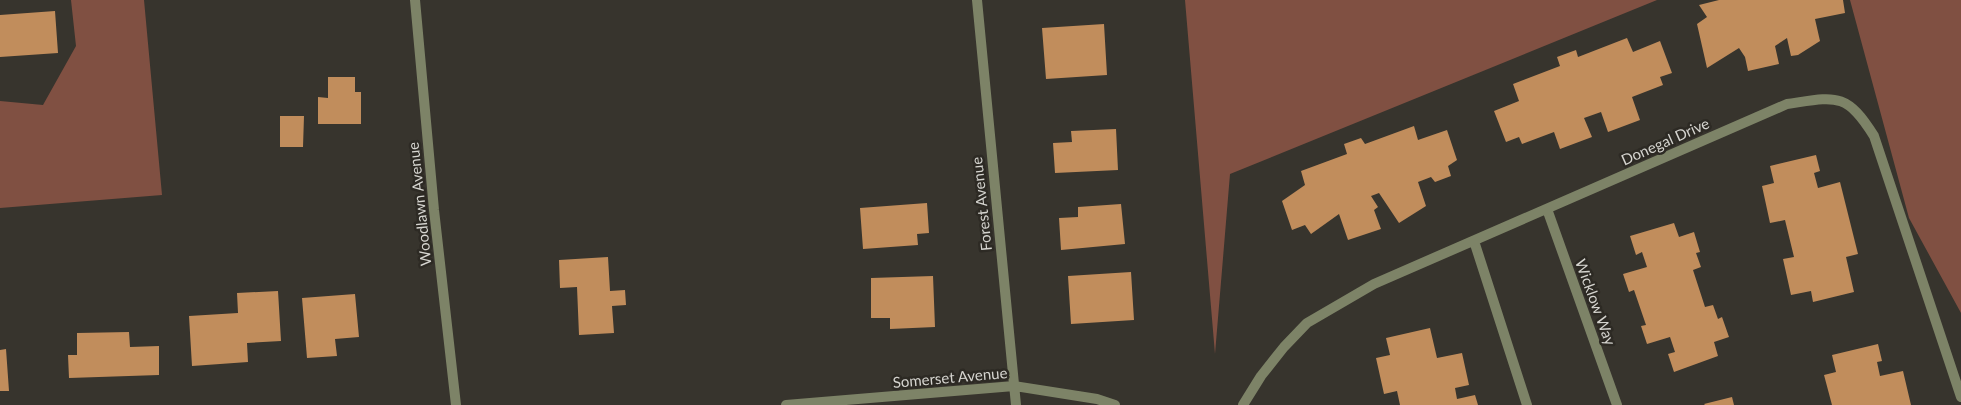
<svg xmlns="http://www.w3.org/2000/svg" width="1961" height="405" font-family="Lato,sans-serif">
<rect width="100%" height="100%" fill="#37342d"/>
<!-- green -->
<path fill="#805042" d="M71,0H144L162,195L0,208V101L43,105L76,46Z
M1185,0H1657L1230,174L1215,354Z
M1850,0H1961V313L1909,218Z"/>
<!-- building -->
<path fill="#c18d5c" d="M1719,0H1843L1845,13L1815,19L1820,41L1798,55L1791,56L1787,38L1775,46L1779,64L1748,71L1745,57L1739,48L1707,68L1697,24L1707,17L1699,5Z
M55,11L58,53L0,57V15Z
M1104,24L1107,75L1046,79L1042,28Z
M1627,38L1633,52L1660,41L1672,73L1660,77L1663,85L1632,97L1640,120L1608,132L1601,112L1584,118L1592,137L1560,149L1554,132L1522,144L1519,137L1506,142L1494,111L1519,101L1513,84L1560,66L1557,57L1576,50L1578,57Z
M328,77H355V92H361V124H318V97L328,98Z
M280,116H304L303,147H280Z
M1414,126L1418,140L1447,130L1457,160L1448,166L1451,176L1435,182L1431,177L1418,182L1426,206L1399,223L1379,193L1371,196L1378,207L1374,210L1381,229L1348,240L1339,214L1311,234L1305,225L1292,230L1282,201L1305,185L1301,171L1347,154L1344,144L1361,138L1365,144Z
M1116,129L1118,170L1055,173L1053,143L1072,142L1071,131Z
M1816,155L1820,171L1814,173L1818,188L1840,182L1858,254L1846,257L1854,292L1813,302L1811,291L1791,295L1783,259L1794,257L1785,220L1770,223L1762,186L1774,183L1770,166Z
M927,203L929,233L917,234L918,245L863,249L860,208Z
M1121,204L1125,244L1061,250L1059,218L1078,217V207Z
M1674,223L1679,237L1694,232L1700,252L1696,253L1701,267L1693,270L1705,307L1713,305L1718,319L1722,317L1729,337L1714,342L1718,356L1674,372L1668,354L1675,352L1670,337L1647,344L1641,326L1646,325L1634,290L1629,292L1623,274L1647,267L1642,252L1636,255L1630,236Z
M608,257L610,291L625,290L626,305L612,306L614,333L579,335L577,287L560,288L559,260Z
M1131,272L1134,320L1071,324L1068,276Z
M933,276L935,327L890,329V318H871V278Z
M278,291L281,341L247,343L248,362L192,366L189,316L238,313L237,293Z
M355,294L359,337L335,339L337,356L307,358L302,298Z
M1430,328L1437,358L1462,353L1469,385L1455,388L1457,399L1475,395L1478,405H1400L1397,391L1384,394L1376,358L1390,355L1386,338Z
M129,332L130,347L159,346V375L69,378L68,355H77V333Z
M1878,344L1882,361L1877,362L1880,376L1903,371L1911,405H1832L1824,375L1836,372L1832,355Z
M6,349L9,391H0V350Z
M1732,397L1734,405H1705L1704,404Z"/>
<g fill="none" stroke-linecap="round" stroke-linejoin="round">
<!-- minor -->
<path stroke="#7d8367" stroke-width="10" d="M977,0L1016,405
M1547,209L1617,405
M1474,241L1527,405
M786,405L1014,386L1097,399L1115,405
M1243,405L1261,376L1284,347L1307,323L1374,284L1787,104C1835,97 1846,91 1874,136L1961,397"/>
<!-- tertiary -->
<path stroke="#7d8367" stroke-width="10" d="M415,0L434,210L456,405"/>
</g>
<g text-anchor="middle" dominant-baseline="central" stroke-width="5" stroke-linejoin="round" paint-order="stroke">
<!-- street labels -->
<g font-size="15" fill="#d5d4cf" stroke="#2d2a24">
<text transform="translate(1665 141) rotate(-24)">Donegal Drive</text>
<text transform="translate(419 204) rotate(-96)">Woodlawn Avenue</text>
<text transform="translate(981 204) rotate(-96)">Forest Avenue</text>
<text transform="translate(1596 302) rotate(70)">Wicklow Way</text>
<text transform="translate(950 377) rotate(-5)">Somerset Avenue</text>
</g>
</g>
</svg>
